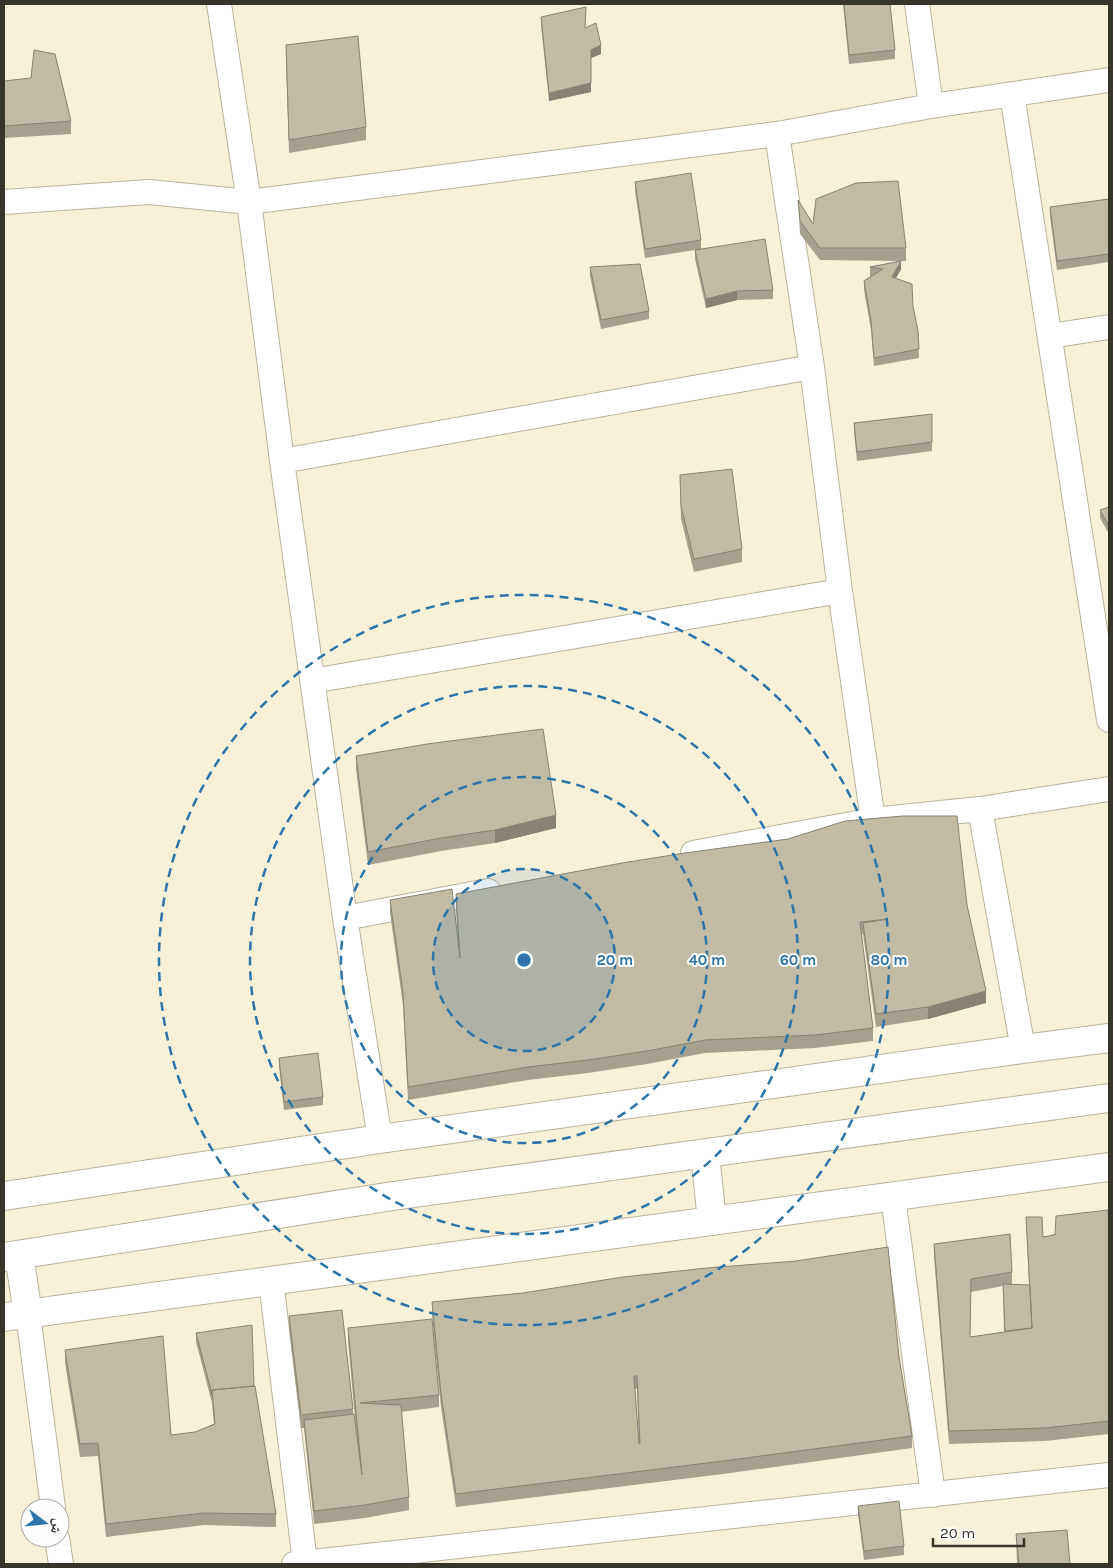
<svg xmlns="http://www.w3.org/2000/svg" width="1113" height="1568" font-family="Karla,'Noto Naskh Arabic',sans-serif">
<rect width="100%" height="100%" fill="#f8f1da"/>
<g fill="none" stroke-linecap="round" stroke-linejoin="round">
<defs>
<path id="street" d="M219,4L249,202L282,461L345,918L380,1139
M917,4L931,106
M1012,94L1109,720
M777,134L812,367L840,591L873,820
M4,202L149,192L249,202L777,134L931,106L1109,80
M1050,336L1109,327
M282,461L812,367
M312,681L840,591
M980,809L1023,1049
M693,853L873,820L980,809L1109,789
M345,918L488,891
M893,1197L933,1495
M271,1281L305,1563
M28,1314L53,1508
M57,1538L61,1564
M294,1564L1109,1475"/>
<path id="secondary" d="M705,1154L712,1221
M4,1196L380,1139L1023,1049L1109,1038
M19,1255L28,1314
M4,1257L393,1196L1109,1098
M4,1317L1109,1167"/>
</defs>
<!-- street casing -->
<use href="#street" stroke="#bab39d" stroke-width="26"/>
<!-- secondary casing -->
<use href="#secondary" stroke="#bab39d" stroke-width="30"/>
<!-- street -->
<use href="#street" stroke="#fff" stroke-width="24"/>
<!-- secondary -->
<use href="#secondary" stroke="#fff" stroke-width="28"/>
</g>
<!-- wall -->
<path fill="#a6a08e" fill-rule="evenodd" d="M843,4H890L895,50V59L849,64Z
M541,17L586,28L601,54L591,58V92L549,101L541,25Z
M286,58L366,127V140L289,153Z
M4,81L71,121V134L4,138Z
M635,182L701,240V249L773,290V299L737,300L706,308L695,259V250L645,258L635,191Z
M1109,199V262L1057,270L1050,216V207Z
M798,200L813,224L906,248V261H901V269L896,278L913,306L918,331L919,358L874,366L871,330L864,290V281L871,276H870V267L900,261L820,260L800,234Z
M590,267L649,311V319L601,329L590,276Z
M932,414V451L857,461L854,432V423Z
M680,488L742,549V562L694,572L681,519Z
M1109,507V534L1100,518V510Z
M356,756L556,828L495,843L441,851L368,865L356,769Z
M456,894L967,905L986,1003L928,1019L876,1027L863,934L861,935L873,1028V1041L815,1048L705,1053L647,1064L588,1073L528,1080L408,1100L403,1005L390,913V900L458,941L456,907Z
M279,1058L323,1097V1105L284,1110L279,1067Z
M1026,1217L1043,1237L1109,1221V1434L1045,1441L949,1444L934,1257V1244L1012,1272V1285H1029ZM1003,1286L1004,1332L970,1337L971,1292Z
M432,1302L899,1357L912,1436V1448L723,1474L456,1507L441,1407L432,1315ZM635,1389H637L639,1444Z
M289,1316L353,1409V1414L357,1441L348,1341V1328L439,1395V1407L401,1412L409,1497V1510L365,1518L314,1524L304,1428H301L289,1328Z
M196,1333L254,1386L276,1514V1527L204,1525L106,1537L98,1456L80,1457L65,1363V1350L171,1435L195,1432L214,1424L212,1403L196,1342Z
M858,1506L904,1546V1555L864,1560L858,1514Z
M1016,1534L1070,1564H1017Z"/>
<!-- shaded-wall -->
<path fill="#878274" d="M601,45V54L591,58V50Z
M591,83V92L549,101V93Z
M901,261V269L892,285V277Z
M737,291V300L706,308V299Z
M556,815V828L495,843V830Z
M986,991V1003L928,1019V1007Z"/>
<!-- building -->
<path fill="#c1baa5" stroke="#878274" fill-rule="evenodd" d="M844,4H890L895,50L849,55Z
M586,7L585,28L596,23L601,45L591,50V83L549,93L541,17Z
M358,36L366,127L289,140L286,45Z
M34,50L55,54L71,121L4,126V81L31,78Z
M691,173L701,240L645,249L635,182Z
M898,181L906,248H820L800,221L798,200L813,224L816,199L856,183Z
M1109,199V254L1057,261L1050,207Z
M765,239L773,290L737,291L706,299L695,250Z
M901,261L892,277L912,284L913,306L918,331L919,349L874,358L871,321L864,281L883,269L870,267Z
M640,264L649,311L601,320L590,267Z
M932,414V442L857,452L854,423Z
M732,469L742,549L694,559L681,506L680,475Z
M1109,507V526L1100,510Z
M543,729L556,815L495,830L441,838L368,852L356,756L427,744Z
M903,816H957L967,905L986,991L928,1007L876,1014L863,923L888,919L860,922L873,1028L815,1035L705,1040L647,1051L588,1060L528,1067L408,1087L403,992L390,900L452,889L460,958L456,894L622,863L685,853L788,839L845,821Z
M318,1053L323,1097L284,1102L279,1058Z
M1108,1210L1109,1221V1421L1045,1428L949,1431L934,1244L1010,1234L1012,1272L971,1279L970,1337L1032,1328L1026,1217H1042L1043,1237L1055,1235L1056,1216Z
M888,1247L899,1357L912,1436L723,1461L456,1494L441,1394L432,1302L523,1293L623,1277L707,1268L796,1261ZM634,1376H637L640,1444H639Z
M1003,1284L1030,1285L1032,1328L1005,1331Z
M342,1310L353,1409L301,1415L289,1316Z
M432,1319L439,1395L360,1403L401,1405L409,1497L365,1505L314,1511L304,1420L354,1414L362,1475L348,1328Z
M252,1325L254,1386L212,1390V1394L196,1333Z
M163,1336L171,1435L195,1432L215,1424L212,1390L255,1386L276,1514L204,1513L106,1524L98,1443L80,1444L65,1350Z
M899,1501L904,1546L864,1551L858,1506Z
M1067,1530L1070,1564H1019L1016,1534Z"/>
<!-- distance rings -->
<circle cx="524" cy="960" r="91" fill="#2d74a8" fill-opacity=".12"/>
<g fill="none" stroke="#2d74a8" stroke-width="2.5" stroke-dasharray="9 6">
<circle cx="524" cy="960" r="91"/>
<circle cx="524" cy="960" r="183"/>
<circle cx="524" cy="960" r="274"/>
<circle cx="524" cy="960" r="365"/>
</g>
<circle cx="524" cy="960" r="8" fill="#2d74a8" stroke="#fefefe" stroke-width="2.5"/>
<g font-size="15" text-anchor="middle" font-weight="bold" fill="#2d74a8" stroke="#fefefe" stroke-width="4" stroke-linejoin="round" paint-order="stroke">
<text x="615" y="965">20 m</text>
<text x="707" y="965">40 m</text>
<text x="798" y="965">60 m</text>
<text x="889" y="965">80 m</text>
</g>
<!-- border -->
<rect width="1113" height="1568" fill="none" stroke="#37342b" stroke-width="10"/>
<!-- north arrow -->
<g transform="translate(45 1523) rotate(106)"><circle r="24" fill="#fefefe" stroke="#aeadaa"/>
<path d="M0-4L9 19L0 12L-9 19Z" fill="#2d74a8"/>
<text y="-8" font-size="14" font-weight="bold" text-anchor="middle" fill="#37342b">ش</text>
</g>
<!-- scale -->
<path d="M933 1538v8h91v-8" fill="none" stroke="#37342b" stroke-width="2.5"/>
<text x="940" y="1538" font-size="15" fill="#37342b" stroke="#fefefe" stroke-width="4" paint-order="stroke">20 m</text>
</svg>
